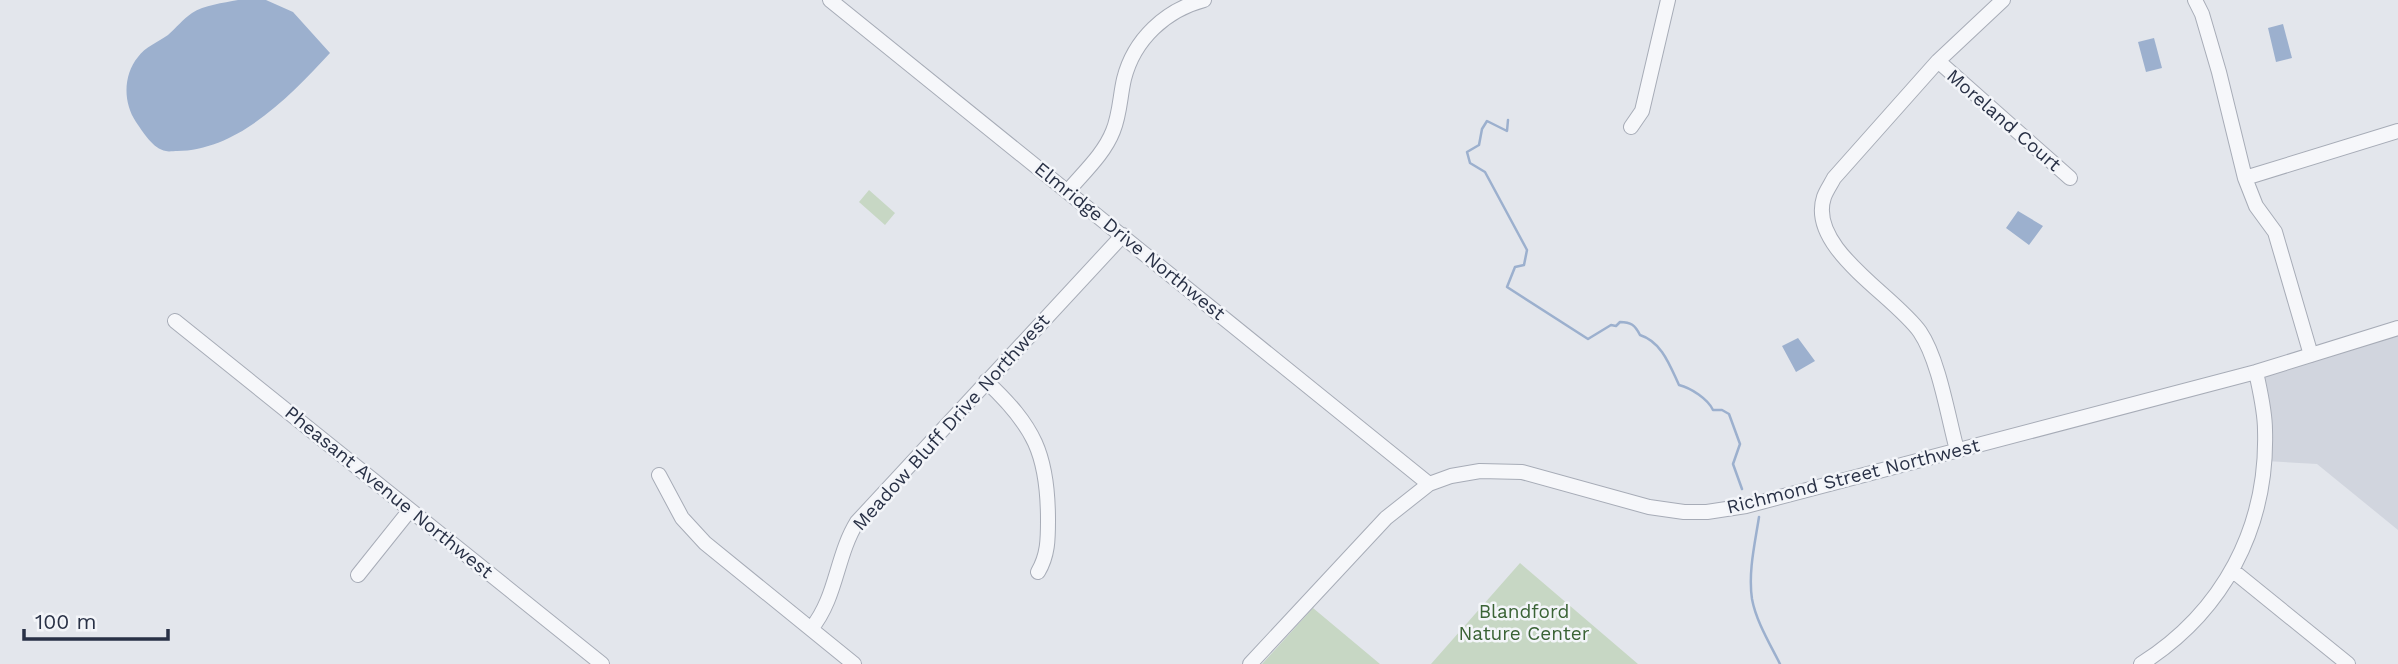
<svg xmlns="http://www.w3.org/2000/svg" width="2398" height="664" font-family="'Work Sans',sans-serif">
<rect width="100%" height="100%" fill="#e3e6ec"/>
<!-- built -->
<path fill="#d1d5de" d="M2398,328V530L2317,464L2265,461L2256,372Z"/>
<!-- green -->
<path fill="#c7d7c4" d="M869,190L895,213L885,225L859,202Z
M1520,563L1638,664H1431Z
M1313,608L1380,664H1262Z"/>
<!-- water -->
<path fill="#9cb0ce" d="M238,0H266L293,12L330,53C290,96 239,150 177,151C174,151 168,152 166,151C153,149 143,132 136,122C123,103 123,75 138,57C145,47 158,42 168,35C176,28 183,19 192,13C204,5 223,3 238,0Z
M2283,24L2292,58L2276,62L2268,28Z
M2154,38L2162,68L2146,72L2138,42Z
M2018,211L2043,226L2029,245L2006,228Z
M1798,338L1815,361L1796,372L1782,346Z"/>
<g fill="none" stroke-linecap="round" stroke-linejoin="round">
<!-- stream -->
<path stroke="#9cb0ce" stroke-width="2.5" d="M1508,120L1507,131L1487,121L1482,129L1479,145L1467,152L1470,163L1485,172L1527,250L1524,265L1515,267L1507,287L1588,339L1611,325L1616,326L1620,322C1631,322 1635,325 1640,335C1662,342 1670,366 1679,385C1691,388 1708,399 1713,410H1722L1729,414L1740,444L1733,464L1742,489
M1759,517C1755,543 1748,572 1752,599C1756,621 1770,644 1780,664"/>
<defs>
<path id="minor" d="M830,0L1429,484
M2195,0L2202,14L2219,72L2245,178L2256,206L2275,232L2311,355
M1938,61L2070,178
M1631,127L1642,111L1668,0
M2245,178L2398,131
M1068,191C1084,172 1104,154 1113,131C1120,114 1120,96 1124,79C1134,39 1166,10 1204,0
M175,321L602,664
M986,381C1034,426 1048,454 1048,520C1048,539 1048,555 1038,572
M1957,450C1948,417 1939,360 1920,332C1894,295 1807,248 1824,197C1826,191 1831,184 1834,178L1938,61L2003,0
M659,475L682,518L705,543L854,664
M2232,570L2348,664
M358,575L410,510
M811,629C837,597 836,556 857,522L1123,235
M1250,664L1386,518L1429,484L1451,476L1480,471L1522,472L1649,507L1684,512H1707L1746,506L2256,372L2398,328
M2141,664C2223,612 2268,528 2265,430C2265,411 2260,391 2256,372"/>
</defs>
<!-- minor casing -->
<use href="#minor" stroke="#a7acb7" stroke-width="16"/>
<!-- minor -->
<use href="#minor" stroke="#f6f7fa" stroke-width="14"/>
</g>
<g text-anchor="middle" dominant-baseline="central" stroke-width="5" stroke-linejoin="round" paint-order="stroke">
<!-- street labels -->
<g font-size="19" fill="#293146" stroke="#f3f5f9">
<text transform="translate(2004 120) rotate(41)">Moreland Court</text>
<text transform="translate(1130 241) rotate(39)">Elmridge Drive Northwest</text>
<text transform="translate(951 422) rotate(-48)">Meadow Bluff Drive Northwest</text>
<text transform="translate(1853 476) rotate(-14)">Richmond Street Northwest</text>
<text transform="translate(389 492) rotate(39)">Pheasant Avenue Northwest</text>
</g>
<!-- park labels -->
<g font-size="19" fill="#3a6335" stroke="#f3f5f9">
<text x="1524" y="611">Blandford<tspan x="1524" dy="22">Nature Center</tspan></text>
</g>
</g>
<!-- scale -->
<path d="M24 629v10h144v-10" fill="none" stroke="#293146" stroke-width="3.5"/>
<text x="35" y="629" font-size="21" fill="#293146" stroke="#f3f5f9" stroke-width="5" paint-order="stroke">100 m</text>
</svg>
